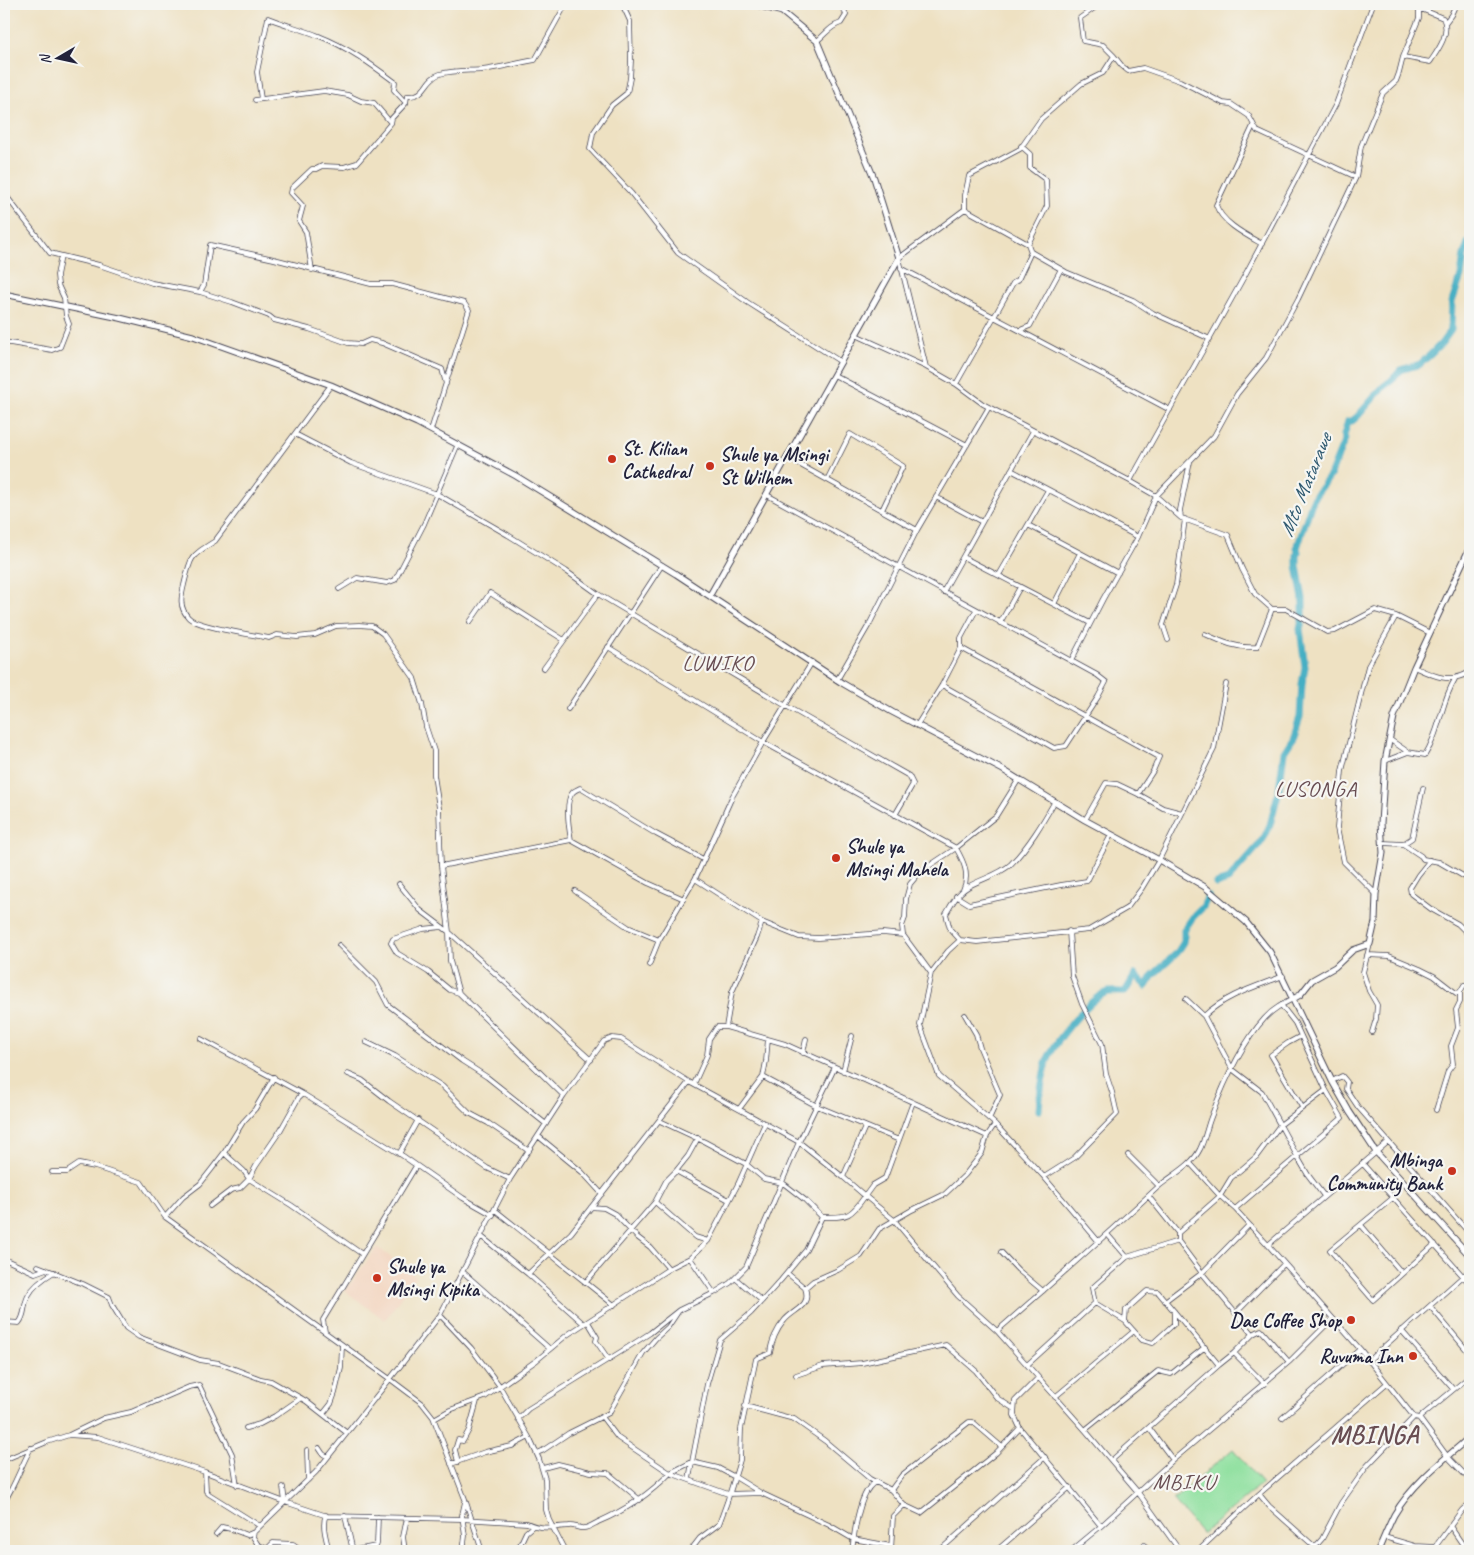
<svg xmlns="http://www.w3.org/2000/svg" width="1474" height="1555" font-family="Caveat,sans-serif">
<rect width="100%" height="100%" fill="#f6f6f2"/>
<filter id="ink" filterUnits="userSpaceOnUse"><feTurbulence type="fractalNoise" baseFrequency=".02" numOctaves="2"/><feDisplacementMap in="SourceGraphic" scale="10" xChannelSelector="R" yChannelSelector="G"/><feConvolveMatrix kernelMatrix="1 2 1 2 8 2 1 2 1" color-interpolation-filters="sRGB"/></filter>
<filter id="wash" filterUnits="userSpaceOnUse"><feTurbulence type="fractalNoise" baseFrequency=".0096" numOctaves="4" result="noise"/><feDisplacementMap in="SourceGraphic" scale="20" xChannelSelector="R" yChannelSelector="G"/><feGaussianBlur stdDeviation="1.12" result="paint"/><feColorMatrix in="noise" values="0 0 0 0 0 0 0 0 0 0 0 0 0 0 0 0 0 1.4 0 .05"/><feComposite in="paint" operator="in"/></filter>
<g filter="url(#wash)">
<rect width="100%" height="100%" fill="#eee1c2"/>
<!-- built -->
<path fill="#f3d4be" d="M377,1247L416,1276L385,1320L345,1291Z"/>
<!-- green -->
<path fill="#8fe09f" stroke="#58816d" d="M1233,1449L1262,1484L1202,1534L1173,1500Z"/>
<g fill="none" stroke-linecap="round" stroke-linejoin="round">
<!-- river -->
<path stroke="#44aec3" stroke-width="7" d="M1216,884L1228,880L1259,845L1265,836L1270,825L1279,790L1284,752L1293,738L1300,717L1302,684L1305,667L1300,629L1303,616V599L1297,566V555L1298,552L1297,548L1311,505L1315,496L1330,476L1345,439L1344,435L1348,421H1352L1357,417L1383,387L1392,380L1401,370L1420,364L1430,355L1441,344L1451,330L1452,302L1461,276L1464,255L1468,243L1470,241
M1039,1110C1040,1095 1042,1079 1046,1064C1051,1046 1088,1000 1105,993C1110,991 1119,992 1125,992L1135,975L1146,986L1153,975L1177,953L1184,942V930L1193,917L1203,907L1208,896"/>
</g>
</g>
<g filter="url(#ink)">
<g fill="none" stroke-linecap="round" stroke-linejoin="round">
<defs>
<path id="street" d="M622,4L630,21L631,61L630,78L627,93L612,105L593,133L590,149L631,193L678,253L747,302L841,362
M1445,23L1451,15L1456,4
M817,41C827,33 829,27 841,23L846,15L842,4
M1114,56L1122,66L1128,71L1143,68L1163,75L1180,81L1223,103L1231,104L1249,116L1257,131L1356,177
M1403,57L1430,62C1438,50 1451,33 1443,18L1409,4
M261,99L257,72L268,18C285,25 302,29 319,36C347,47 371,64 395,82L394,90L406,103L392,118L391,123
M255,100L324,91L348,95L361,101L374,103L391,123L357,163L344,167L322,166L316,169H312L292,188L291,193L303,206L299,221L306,232L312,270
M406,103L407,96C427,97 424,79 440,74C453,70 468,71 482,70C499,68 517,63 535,60L566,4
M1253,126L1216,205C1222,223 1246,235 1262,244
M1021,146L1030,154V168L1046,180L1047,206L1028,244
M4,193L50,253L99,265L152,283L200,292L232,302L269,316L274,320L309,329L348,343L361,344L370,340L382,343L442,369L446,384
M1031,252L1066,272L1133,300L1153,313L1210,339
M901,268L994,317L1013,283L1018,280L1031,252L1028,244L965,209
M200,292L204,285L210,245L274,259L371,284H392L464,303L469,310L431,430
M1020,330L1030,326L1061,269
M856,335L926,367L956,384L983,404L1130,481L1156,496L1181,518L1228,535L1242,569L1255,594L1272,609
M4,342L52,350L60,347L69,324L66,316L64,298L58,285L57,275L61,256
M926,367L899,258L965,209V195L969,176L1020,149L1041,119L1081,84L1103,73L1114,56L1103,45L1083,41L1080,18L1100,4
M834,375L967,445
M956,384L994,317L1170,410
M331,385L215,541C190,557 191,555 184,585C181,597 179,607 188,617C196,627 254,635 269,638L277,635L297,637L315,635L336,626L359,625L372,626L383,634L414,678L422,704L426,727L434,751V775L439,808L441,866L449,932L450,961L459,993L564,1096
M295,434L351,463L437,494L508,535L566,571L598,594L786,706L909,776L913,784L895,815
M788,458L917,530
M1011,470L1138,537
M827,480L850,434L903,466L882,510
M1130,481L1245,275L1336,104L1373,4
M767,495L1097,675L1106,682L1098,697L1066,746L1054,748L942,685
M936,497L982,522
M1181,518L1180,510L1190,462
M1028,525L1118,573
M963,557L1090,623
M999,575L1048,490
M339,589L357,578L387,583L395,580L424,524L458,444
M943,592L1033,431
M1054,604L1080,553
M470,622L490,593L564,640
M1000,623L1020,587
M1205,634C1222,642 1238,649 1257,647L1272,609H1286L1327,632L1335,631L1375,610L1396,616L1430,633
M1168,640L1163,625L1176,585L1185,519
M608,647L763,742L956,848C964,862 970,875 963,890
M961,648L1159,757L1153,771L1138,794L1163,808L1182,813
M1071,661L1103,599L1138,537L1156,496L1214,436L1237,394L1266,358L1298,299L1356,177L1361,146L1383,93L1396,81L1399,73L1403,57L1419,18V4
M1414,667C1432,675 1448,684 1468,673L1470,675
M544,668L598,594
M837,680L870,623L917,530L989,407
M568,709L662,565
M917,725L942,685L961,648V638L976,610
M1389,739L1408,752
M1469,758L1470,759
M1385,761L1408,752L1425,755C1440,732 1441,702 1455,679
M1055,801C1043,822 1029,846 1011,864C995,879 968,880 956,898C952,903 949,909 946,914L950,929L960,940L977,942L1089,930L1127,908L1142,888L1159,860L1214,749L1226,684
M1085,820L1106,783L1117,784L1138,794
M571,840C569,829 564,801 573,792C575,790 578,789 580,788L656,834L703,859
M1383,843L1403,844L1412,838L1423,788
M1403,844L1421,856L1423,859L1439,862L1470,880
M1430,860L1418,875L1410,888L1411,894L1431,909L1458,924L1470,936
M441,866L571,840L648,883L684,899
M695,879L762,922L799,937L818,938L883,933L903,935L931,973
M399,884L420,910L449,932L591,1060
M575,891L628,927L659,940
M1376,894L1344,862L1337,828L1342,771L1368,666L1396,616
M956,896L969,904L1061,885L1087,881L1111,835
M442,927L423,929L393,939L391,943L397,953L428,972L450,990L459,993
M903,935L902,926L905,918L906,899L910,884L920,872L956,848L996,816L1019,779
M960,940L948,951L931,973L920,1025L939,1076L995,1124L1044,1177L1099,1242
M1370,944L1363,972L1369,991L1377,1005L1376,1019L1372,1032
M339,945L376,982L388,1005L462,1061L487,1077L546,1124
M1367,955L1389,956L1420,969L1434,976L1456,993L1460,992
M649,965L659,940L695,879L732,797L763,742L812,662
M1186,999L1204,1016L1232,1069L1262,1092L1297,1156L1308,1175L1324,1196
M965,1015L976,1034L980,1048L1000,1095L989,1119
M1204,1016C1226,995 1255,987 1283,976
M726,1027L732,992L757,937L762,922
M1301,1036L1288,1043L1271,1055L1302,1107
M201,1039L303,1094L403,1156L463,1198L493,1215
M366,1042L395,1056L442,1086L469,1113L488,1123L529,1151
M803,1053L806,1039
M843,1071L852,1036
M348,1074L362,1080L389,1101L487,1168L510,1179
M763,1077L766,1061L768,1039
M1332,1081L1342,1076L1347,1082L1346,1089L1358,1107L1470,1234
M694,1084L707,1055L709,1039L717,1027H726L785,1044L987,1136
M739,1109L763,1077L817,1106L899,1140
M1436,1110L1448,1071L1453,1064L1451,1046L1458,1028L1456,1010L1460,1002V992L1464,985L1470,984
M660,1121L705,1142L746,1164L764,1179L783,1183L805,1200L822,1217
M538,1136L582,1172L602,1194
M224,1153L244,1171L249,1179L291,1205L362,1254
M399,1154L418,1120
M1128,1155L1159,1186
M1190,1163L1220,1196L1235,1209L1268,1245L1360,1349L1414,1417L1419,1418L1447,1456L1470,1480
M1362,1163L1470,1284
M676,1171L729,1200
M52,1172H67L79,1164L95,1167L141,1182L165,1217L390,1379L440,1315L510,1179L564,1096L604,1041L612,1038L621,1039L689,1082L799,1142L843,1177L865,1196L873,1185L885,1178L913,1102
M843,1177L865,1127
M1044,1177L1074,1158L1117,1114L1112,1092L1106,1074L1102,1044L1082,1004L1072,976L1069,931
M1149,1197L1178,1233V1241L1202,1273L1253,1334L1261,1330L1289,1362
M1394,1197L1330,1250L1373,1300L1435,1244
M655,1202L666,1181L676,1171L688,1156L698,1138
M210,1206L231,1190L240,1188L249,1179L256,1166L280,1131L299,1097L303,1094
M591,1207L604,1208L615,1214L637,1237L650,1247L669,1269
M1235,1209L1342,1118L1326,1090L1295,1023L1281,1005
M495,1210L614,1305
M165,1217L183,1197L200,1184L211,1170L224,1153L243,1122L255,1109L274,1077
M1361,1225L1402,1273
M1178,1233L1220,1196L1231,1178L1256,1157L1280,1125L1326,1090
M1107,1234L1127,1257
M482,1237L528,1274L584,1324
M1268,1245L1388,1142
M1001,1252L1018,1270L1043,1291
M690,1258L714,1293
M4,1259L35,1273L46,1269
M38,1266L83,1284L109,1297L112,1305L126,1328L139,1337L200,1360L219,1363L261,1379L271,1381L306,1401L347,1433
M463,1272L550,1349
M787,1273L805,1288
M528,1274L571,1233L689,1082
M735,1278L762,1301
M585,1283L655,1202L695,1237L708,1241
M1165,1301L1202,1273L1249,1225
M1095,1303L1092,1288L1127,1257L1178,1241
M1430,1306L1470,1354
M1174,1311V1324L1153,1343L1142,1340L1125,1321L1126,1310L1147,1291L1158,1292L1219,1365
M1236,1313L1284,1264
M440,1315L471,1348L499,1385L529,1437L539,1459L545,1479L546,1510L549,1520L565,1551
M4,1322L19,1323C26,1315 23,1305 28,1296C33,1286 44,1278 54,1272
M588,1322L597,1337L596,1341L609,1360
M1401,1330L1453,1389
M997,1331C1051,1284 1105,1236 1158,1187C1172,1175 1192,1166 1200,1149C1205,1139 1207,1127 1211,1117C1223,1085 1242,1043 1265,1018C1273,1009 1283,1004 1293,999
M325,1332L323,1320L416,1166
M1234,1353L1265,1384
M1369,1360L1470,1270
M1027,1365L1095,1303L1125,1321
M796,1375L823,1366L862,1363L946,1345L976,1371L997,1398L1014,1409
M1038,1378L1015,1401L1014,1415L1020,1428L1101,1526
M1055,1397L1134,1331
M745,1406L794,1419L825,1441L870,1479L891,1490
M323,1414L331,1404L335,1393L341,1368L342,1345
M602,1417L618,1438L670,1473L692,1462L707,1384L720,1340L751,1313L781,1280L806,1250L822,1217C847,1217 850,1218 865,1196L894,1220L958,1296L997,1331L1085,1430L1137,1491L1180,1551
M1282,1418L1360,1349
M1419,1418L1470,1376
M434,1419L450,1410L485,1397L537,1360L567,1335L670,1268L690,1258L708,1241L738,1184L765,1123
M518,1419L528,1409L622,1351L650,1333L679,1310L714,1293L730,1283L746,1267L799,1142L835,1067
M246,1428L260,1424L275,1416L301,1398
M1149,1428L1173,1460
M1085,1430L1158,1371L1171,1374L1205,1347
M69,1435L104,1418L131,1412L189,1387L199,1385L232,1454L237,1485
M1002,1447L973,1422H969L902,1475L891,1490L904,1505L921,1513L996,1453L1020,1428
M319,1448L323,1454L328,1457
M307,1450L308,1480
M537,1453L542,1451L569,1433L609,1413L643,1353L656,1338L668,1327L678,1312
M4,1460L47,1442L69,1435L98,1437L205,1472L285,1502L327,1516L462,1519L527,1523C541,1530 555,1527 569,1526C574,1525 579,1529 584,1528C588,1528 594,1524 598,1522C626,1510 649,1495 670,1473L728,1494L761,1493
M1112,1460L1219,1365L1234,1353L1253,1334
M458,1462L455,1450L458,1440L463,1441L469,1430L477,1401
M451,1464L485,1452L512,1446L529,1437
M543,1468L558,1464L591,1472L608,1473L640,1500
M205,1472L206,1491L209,1494L260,1526
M689,1479L692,1462L718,1468L735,1477L761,1493L829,1525L853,1539L891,1546
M283,1487L285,1502
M1259,1494L1269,1506L1315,1547L1322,1539L1341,1503L1367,1466L1414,1417
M4,1502C15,1485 21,1466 31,1448
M326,1515C321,1525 327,1541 329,1551
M345,1516L353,1551
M1450,1526L1467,1551
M254,1532L253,1537L262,1551
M216,1534L222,1527L231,1529L247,1535L254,1532L316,1472L390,1379L422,1403L433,1417L465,1499L482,1551
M1384,1537L1415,1546L1435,1547L1446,1551
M257,1544L267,1549L273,1543L293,1544L303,1551
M1435,1547L1462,1510L1470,1503
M353,1548L356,1550L376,1546L377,1544L378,1517
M405,1551L403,1537L407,1518
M463,1551L465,1536L462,1515L465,1502
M517,1551L526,1532L533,1526
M690,1551L700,1538L719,1524L727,1502L740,1460L741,1429L756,1359L770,1353C771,1342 777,1329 784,1321C793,1309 812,1307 805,1288L813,1281L838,1270L861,1256L879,1229L910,1211L945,1194L965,1175L982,1153L987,1136L995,1124
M852,1551C854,1535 859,1489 876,1482
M891,1551L893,1516L904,1505
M939,1551L1045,1457
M996,1551L1070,1487
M1071,1551L1101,1526L1173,1460L1289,1362L1332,1319
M1137,1551L1144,1545L1151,1551
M1198,1551L1259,1494L1387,1383"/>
<path id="secondary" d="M4,294L120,318L193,336L331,385L417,423L516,476L676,574L842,683L892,712L1003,770L1085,820L1159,860L1205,887L1246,922L1270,952L1332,1081L1349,1111L1376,1152L1470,1256
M710,595L899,258L874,178L817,41L782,12L753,4
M1293,999L1300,995L1312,980L1335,967L1353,950L1370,944L1375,922L1376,894L1383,853L1381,823L1385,761L1394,717L1414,667L1470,547
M1378,1551C1383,1539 1388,1527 1394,1515C1412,1484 1443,1460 1470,1437"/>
</defs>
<!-- street casing -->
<use href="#street" stroke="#413f4f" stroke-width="5.5"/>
<!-- secondary casing -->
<use href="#secondary" stroke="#413f4f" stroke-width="7"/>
<!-- street -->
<use href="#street" stroke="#fff" stroke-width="4"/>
<!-- secondary -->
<use href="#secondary" stroke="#fff" stroke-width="5"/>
</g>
</g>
<!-- markers -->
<g fill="#c8321e" stroke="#f6f6f2" stroke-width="2">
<circle cx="612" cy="459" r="5"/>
<circle cx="710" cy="466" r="5"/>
<circle cx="836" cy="858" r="5"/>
<circle cx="1452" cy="1171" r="5"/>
<circle cx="377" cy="1278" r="5"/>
<circle cx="1351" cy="1320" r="5"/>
<circle cx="1413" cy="1356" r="5"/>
</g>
<g text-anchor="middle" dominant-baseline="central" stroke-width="4.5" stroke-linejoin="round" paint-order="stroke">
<!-- poi labels -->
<g font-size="20" font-weight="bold" fill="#22223b" stroke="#f6f6f2" text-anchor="start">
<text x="622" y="448">St. Kilian<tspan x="622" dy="23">Cathedral</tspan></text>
<text x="720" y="454">Shule ya Msingi<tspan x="720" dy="23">St Wilhem</tspan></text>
<text x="846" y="846">Shule ya<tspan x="846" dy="23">Msingi Mahela</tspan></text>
<text x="1442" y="1160" text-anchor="end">Mbinga<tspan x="1442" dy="23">Community Bank</tspan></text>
<text x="387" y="1266">Shule ya<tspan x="387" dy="23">Msingi Kipika</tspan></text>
<text x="1341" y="1320" text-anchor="end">Dae Coffee Shop</text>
<text x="1403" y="1356" text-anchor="end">Ruvuma Inn</text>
</g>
<!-- water labels -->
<g font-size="21" font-style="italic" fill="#305a71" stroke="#f6f6f2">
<text transform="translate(1305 485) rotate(-68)">Mto Matarawe</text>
</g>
<!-- quarter labels -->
<g font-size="22" letter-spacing="1" fill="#684d52" stroke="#f6f6f2">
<text x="718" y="663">LUWIKO</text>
<text x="1316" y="789">LUSONGA</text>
<text x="1184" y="1482">MBIKU</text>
</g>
<!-- district labels -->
<g font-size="25" font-weight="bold" letter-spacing="1" fill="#684d52" stroke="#f6f6f2">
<text x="1375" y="1435">MBINGA</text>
</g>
</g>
<!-- margin -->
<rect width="1474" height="1555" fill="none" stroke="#f6f6f2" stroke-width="20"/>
<!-- north arrow -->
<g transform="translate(58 58) rotate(261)" stroke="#f6f6f2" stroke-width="4" paint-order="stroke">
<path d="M0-4L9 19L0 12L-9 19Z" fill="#22223b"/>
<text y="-8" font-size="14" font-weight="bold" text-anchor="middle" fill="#22223b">N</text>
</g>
</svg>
